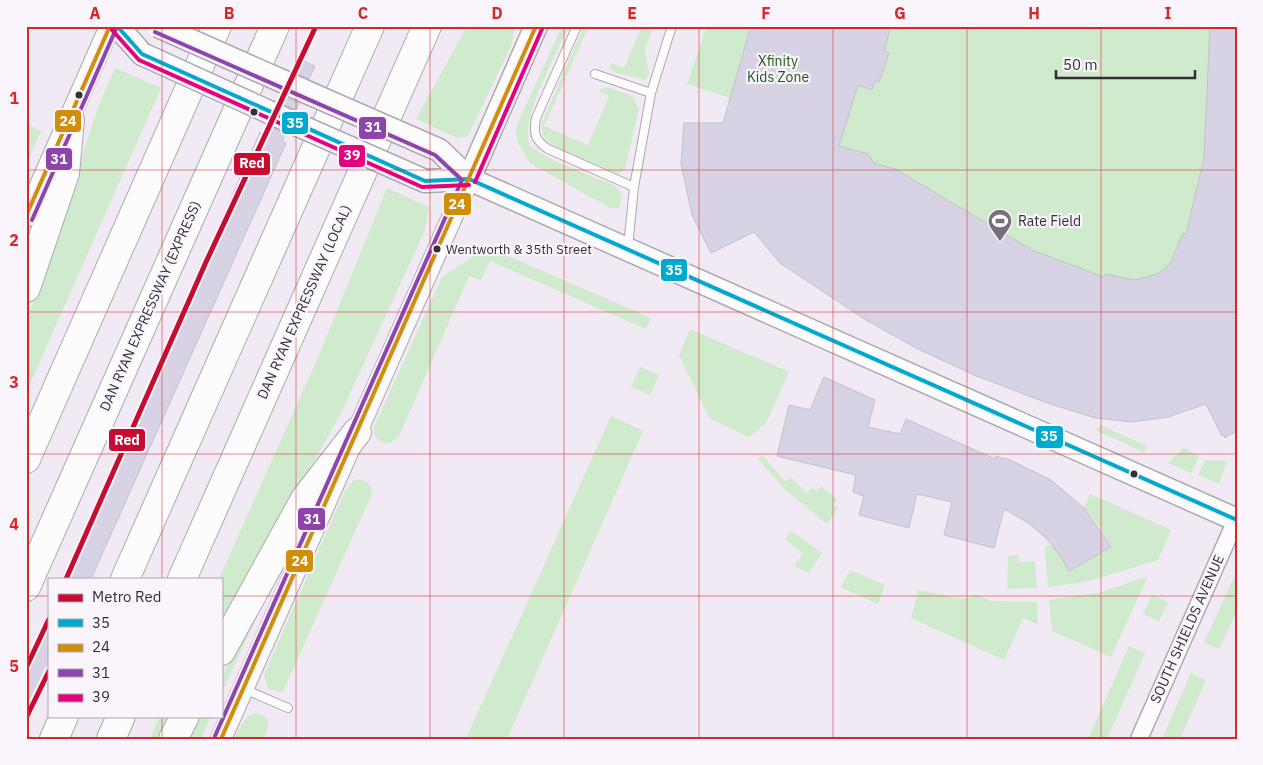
<svg xmlns="http://www.w3.org/2000/svg" width="1263" height="765" font-family="'IBM Plex Sans',sans-serif">
<rect width="100%" height="100%" fill="#f1e9f4"/>
<!-- green -->
<path fill="#cfeacc" d="M467,26H517L514,30L512,44L468,136L458,138L416,119Z
M562,26H569C560,47 514,130 532,147C546,160 595,177 615,186L622,196L619,208H610L530,163L518,143L516,130L518,123Z
M584,26H589L544,126L588,145L609,96L600,92V89L608,87L632,96L639,108L625,169L618,174L553,146L543,135L541,125Z
M642,26H654L645,48L649,75L645,80L614,72L609,68L611,63L624,68Z
M707,26H1237V431L1225,438L1222,436L1214,420L1220,416L1212,402L1168,417L1132,422L1096,418L1032,398L928,354L866,320L780,263L754,232L711,253L692,215L681,164L684,123H723L730,98L687,84Z
M115,68L161,88L26,393V323L99,105Z
M26,124L41,131L26,165Z
M387,188L429,207L425,230L342,411L221,629V579H219L319,355Z
M487,247L651,318L646,329L490,261L481,280L469,276L400,434C391,446 382,447 374,434V427L442,277Z
M690,329L789,372L766,423L749,437L710,419L679,355Z
M640,367L659,375L650,395L631,387Z
M611,416L643,431L507,739H466Z
M1100,425L1147,446L1144,452L1097,431Z
M1184,447L1199,457L1191,473L1168,463Z
M762,455L786,482L791,477L807,493L812,488L817,491L821,486L837,499L833,505L838,508L827,524L784,488L758,459Z
M1205,460L1227,461L1219,484L1198,475Z
M360,479L368,483L372,490L370,498L284,689L281,692L268,689L264,675L344,493L354,480Z
M1090,494L1171,530L1158,560L1085,582L1048,587L1045,547L1053,545L1069,571L1111,547L1097,524L1084,508Z
M791,531L822,553L809,573L794,566L803,553L785,539Z
M1018,555L1019,562L1035,561L1037,588L1007,589L1008,556Z
M850,570L885,585L878,604L841,587Z
M1237,570V611L1219,649L1204,643Z
M1148,576L1111,657L1052,631L1049,600L1102,592Z
M918,590L962,599L977,595L992,601L1037,602L1038,625L1023,618L1004,660L911,618Z
M268,593L221,694V678Z
M1152,595L1168,602L1159,621L1143,614Z
M1129,646L1145,653L1107,739H1088Z
M1191,673L1206,680L1180,739H1162Z
M256,713L266,717L269,722L264,739H235C240,727 243,717 256,713Z
M160,716H172L163,739H150Z
M200,716H211L201,739H187Z"/>
<!-- building -->
<path fill="#d7d3e4" stroke="#c4c1ca" d="M751,26H891L884,51L889,53L879,82L875,81L872,90L858,85L839,146L868,154L874,163L895,169L1032,250L1104,277L1105,274L1134,280L1155,275L1167,267L1172,260L1183,233L1186,234L1204,158L1210,26H1237V431L1225,438L1224,435L1222,436L1206,404L1168,417L1132,422L1096,418L1053,405L974,375L918,349L866,320L780,263L754,232L711,253L692,215L681,164L684,123H723Z
M299,59L315,66L309,79L293,72Z
M282,96L299,103L296,110L279,102Z
M269,126L285,134L282,142L286,143L91,579H64L206,261L204,259L260,132L265,134Z
M824,377L875,400L868,427L900,434L906,419L995,459L996,456L1005,459L1006,458L1051,480L1084,508L1111,547L1069,571L1059,554L1046,538L1027,522L1004,509L994,548L944,535L952,502L917,494L909,528L859,515L864,496L853,492L856,475L777,456L789,405L810,410Z
M49,614V674L26,722V664Z"/>
<g fill="none" stroke-linecap="round" stroke-linejoin="round">
<defs>
<path id="service" d="M577,26L536,118C533,134 535,140 548,149L634,187
M595,74L651,93
M628,247L634,187L651,93L672,26
M244,689L288,708"/>
<path id="minor" d="M1139,739L1236,520"/>
<path id="tertiary" d="M26,217L110,26
M221,739L469,179"/>
<path id="secondary" d="M117,26L142,54
M282,81L311,94
M269,112L298,125
M439,150L469,179L1237,520
M469,179L536,26
M425,181L469,179"/>
<path id="motorway" d="M26,288L65,173L70,120
M26,459L217,26
M125,579L370,26
M182,579L427,26
M26,587L275,26
M221,651L305,499L357,432
M54,739L64,716
M111,739L121,716
M173,739L185,716"/>
</defs>
<!-- service casing -->
<use href="#service" stroke="#ada8b0" stroke-width="10"/>
<!-- minor casing -->
<use href="#minor" stroke="#ada8b0" stroke-width="19"/>
<!-- tertiary casing -->
<use href="#tertiary" stroke="#ada8b0" stroke-width="22"/>
<!-- secondary casing -->
<use href="#secondary" stroke="#ada8b0" stroke-width="25"/>
<!-- motorway casing -->
<use href="#motorway" stroke="#ada8b0" stroke-width="30"/>
<!-- service -->
<use href="#service" stroke="#fdfcfd" stroke-width="8"/>
<!-- minor -->
<use href="#minor" stroke="#fdfcfd" stroke-width="16"/>
<!-- tertiary -->
<use href="#tertiary" stroke="#fdfcfd" stroke-width="20"/>
<!-- secondary -->
<use href="#secondary" stroke="#fdfcfd" stroke-width="22"/>
<!-- motorway -->
<use href="#motorway" stroke="#fdfcfd" stroke-width="28"/>
<defs>
<path id="secondary-bridge" d="M158,26L282,81
M142,54L269,112
M311,94L439,150
M298,125L425,181"/>
</defs>
<!-- secondary-bridge casing -->
<use href="#secondary-bridge" stroke="#ada8b0" stroke-width="25" stroke-linecap="butt"/>
<!-- secondary-bridge -->
<use href="#secondary-bridge" stroke="#fdfcfd" stroke-width="22"/>
<defs>
<path id="bus-1" d="M117,26L142,54L425,181L469,179L1237,520"/>
<path id="bus-2" d="M26,216L110,26
M221,739L536,26"/>
<path id="bus-3" d="M155,32L435,155L462,180L215,736
M32,220L116,29"/>
<path id="bus-4" d="M112,30L139,60L422,187L469,185
M475,182L542,29"/>
</defs>
<!-- bus-1 casing -->
<use href="#bus-1" stroke="#faf4fd" stroke-width="8"/>
<!-- bus-2 casing -->
<use href="#bus-2" stroke="#faf4fd" stroke-width="8"/>
<!-- bus-3 casing -->
<use href="#bus-3" stroke="#faf4fd" stroke-width="8"/>
<!-- bus-4 casing -->
<use href="#bus-4" stroke="#faf4fd" stroke-width="8"/>
<!-- bus-1 -->
<use href="#bus-1" stroke="#00a9ce" stroke-width="4"/>
<!-- bus-2 -->
<use href="#bus-2" stroke="#d08e0b" stroke-width="4"/>
<!-- bus-3 -->
<use href="#bus-3" stroke="#8e44ad" stroke-width="4"/>
<!-- bus-4 -->
<use href="#bus-4" stroke="#e5007d" stroke-width="4"/>
<defs>
<path id="metro-1" d="M66,579L206,262L316,26
M26,668L49,619
M26,718L49,671"/>
</defs>
<!-- metro-1 casing -->
<use href="#metro-1" stroke="#faf4fd" stroke-width="9"/>
<!-- metro-1 -->
<use href="#metro-1" stroke="#c60c30" stroke-width="5"/>
</g>
<!-- grid -->
<path fill="none" stroke="#d62828" stroke-width="1" stroke-opacity="0.55" d="M162,26V579M296,26V739M430,26V739M564,26V739M699,26V739M833,26V739M967,26V739M1101,26V739M26,170H1237M26,312H1237M26,454H1237M26,596H49M221,596H1237M162,716V739"/>
<!-- icons -->
<defs>
<symbol id="stadium-pin" viewBox="-11 -11 22 30"><path d="M0 17L-7.5 6A9.5 9.5 0 1 1 7.5 6Z" fill="#766f78" stroke="#faf4fd"/><path d="M0-5a6.5 5 0 1 0 0 10a6.5 5 0 1 0 0-10ZM-3.5-1.8h7v3.6h-7Z" fill="#fff"/></symbol>
</defs>
<g fill-rule="evenodd">
<use href="#stadium-pin" x="986" y="207" width="28" height="38"/>
</g>
<!-- markers -->
<g fill="#342e36" stroke="#faf4fd" stroke-width="2">
<circle cx="79" cy="95" r="4.5"/>
<circle cx="254" cy="112" r="4.5"/>
<circle cx="437" cy="249" r="4.5"/>
<circle cx="1134" cy="474" r="4.5"/>
</g>
<g text-anchor="middle" dominant-baseline="central" stroke-width="4.5" stroke-linejoin="round" paint-order="stroke">
<!-- bus labels -->
<g font-size="13" fill="#342e36" stroke="#faf4fd" text-anchor="start">
<text x="446" y="249">Wentworth &amp; 35th Street</text>
</g>
<!-- park labels -->
<g font-size="14" fill="#1c5914" stroke="#faf4fd">
<text x="778" y="61">Xfinity<tspan x="778" dy="16">Kids Zone</tspan></text>
</g>
<!-- poi labels -->
<g font-size="14" fill="#342e36" stroke="#faf4fd" text-anchor="start">
<text x="1018" y="221">Rate Field</text>
</g>
<!-- street labels -->
<g font-size="14" fill="#342e36" stroke="#faf4fd">
<text transform="translate(304 302) rotate(-66)">DAN RYAN EXPRESSWAY (LOCAL)</text>
<text transform="translate(150 306) rotate(-66)">DAN RYAN EXPRESSWAY (EXPRESS)</text>
<text transform="translate(1187 629) rotate(-66)">SOUTH SHIELDS AVENUE</text>
</g>
</g>
<g stroke="#faf4fd" stroke-width="2">
<rect x="54" y="109" width="28" height="24" rx="5" fill="#d08e0b"/>
<rect x="281" y="111" width="28" height="24" rx="5" fill="#00a9ce"/>
<rect x="358" y="116" width="29" height="24" rx="5" fill="#8e44ad"/>
<rect x="338" y="144" width="28" height="24" rx="5" fill="#e5007d"/>
<rect x="45" y="147" width="28" height="24" rx="5" fill="#8e44ad"/>
<rect x="233" y="152" width="38" height="24" rx="5" fill="#c60c30"/>
<rect x="443" y="192" width="29" height="24" rx="5" fill="#d08e0b"/>
<rect x="660" y="258" width="28" height="24" rx="5" fill="#00a9ce"/>
<rect x="1035" y="425" width="29" height="24" rx="5" fill="#00a9ce"/>
<rect x="108" y="428" width="38" height="24" rx="5" fill="#c60c30"/>
<rect x="297" y="507" width="29" height="24" rx="5" fill="#8e44ad"/>
<rect x="285" y="549" width="29" height="24" rx="5" fill="#d08e0b"/>
</g>
<g font-size="14" text-anchor="middle" font-weight="bold" fill="#fff">
<text x="68" y="126">24</text>
<text x="295" y="128">35</text>
<text x="373" y="132">31</text>
<text x="352" y="160">39</text>
<text x="59" y="164">31</text>
<text x="252" y="168">Red</text>
<text x="457" y="209">24</text>
<text x="674" y="275">35</text>
<text x="1049" y="441">35</text>
<text x="127" y="445">Red</text>
<text x="312" y="524">31</text>
<text x="300" y="566">24</text>
</g>
<!-- border -->
<rect width="1263" height="765" fill="none" stroke="#faf4fd" stroke-width="55"/>
<!-- legend -->
<rect x="48" y="578" width="175" height="140" fill="#faf4fd" stroke="#aba5ad"/>
<rect x="58" y="594" width="25" height="8" fill="#c60c30" stroke="#aba5ad"/>
<text x="92" y="602" font-size="15" fill="#342e36">Metro Red</text>
<rect x="58" y="619" width="25" height="8" fill="#00a9ce" stroke="#aba5ad"/>
<text x="92" y="628" font-size="15" fill="#342e36">35</text>
<rect x="58" y="644" width="25" height="8" fill="#d08e0b" stroke="#aba5ad"/>
<text x="92" y="652" font-size="15" fill="#342e36">24</text>
<rect x="58" y="669" width="25" height="8" fill="#8e44ad" stroke="#aba5ad"/>
<text x="92" y="678" font-size="15" fill="#342e36">31</text>
<rect x="58" y="694" width="25" height="8" fill="#e5007d" stroke="#aba5ad"/>
<text x="92" y="702" font-size="15" fill="#342e36">39</text>
<!-- scale -->
<path d="M1056 70v8h139v-8" fill="none" stroke="#342e36" stroke-width="2.5"/>
<text x="1063" y="70" font-size="15" fill="#342e36" stroke="#faf4fd" stroke-width="4" paint-order="stroke">50 m</text>
<rect x="28" y="28" width="1208" height="710" fill="none" stroke="#d62828" stroke-width="2"/>
<g font-size="16" text-anchor="middle" font-weight="bold" fill="#d62828">
<text x="95" y="19">A</text>
<text x="229" y="19">B</text>
<text x="363" y="19">C</text>
<text x="497" y="19">D</text>
<text x="632" y="19">E</text>
<text x="766" y="19">F</text>
<text x="900" y="19">G</text>
<text x="1034" y="19">H</text>
<text x="1168" y="19">I</text>
<text x="14" y="104">1</text>
<text x="14" y="246">2</text>
<text x="14" y="388">3</text>
<text x="14" y="530">4</text>
<text x="14" y="672">5</text>
</g>
</svg>
